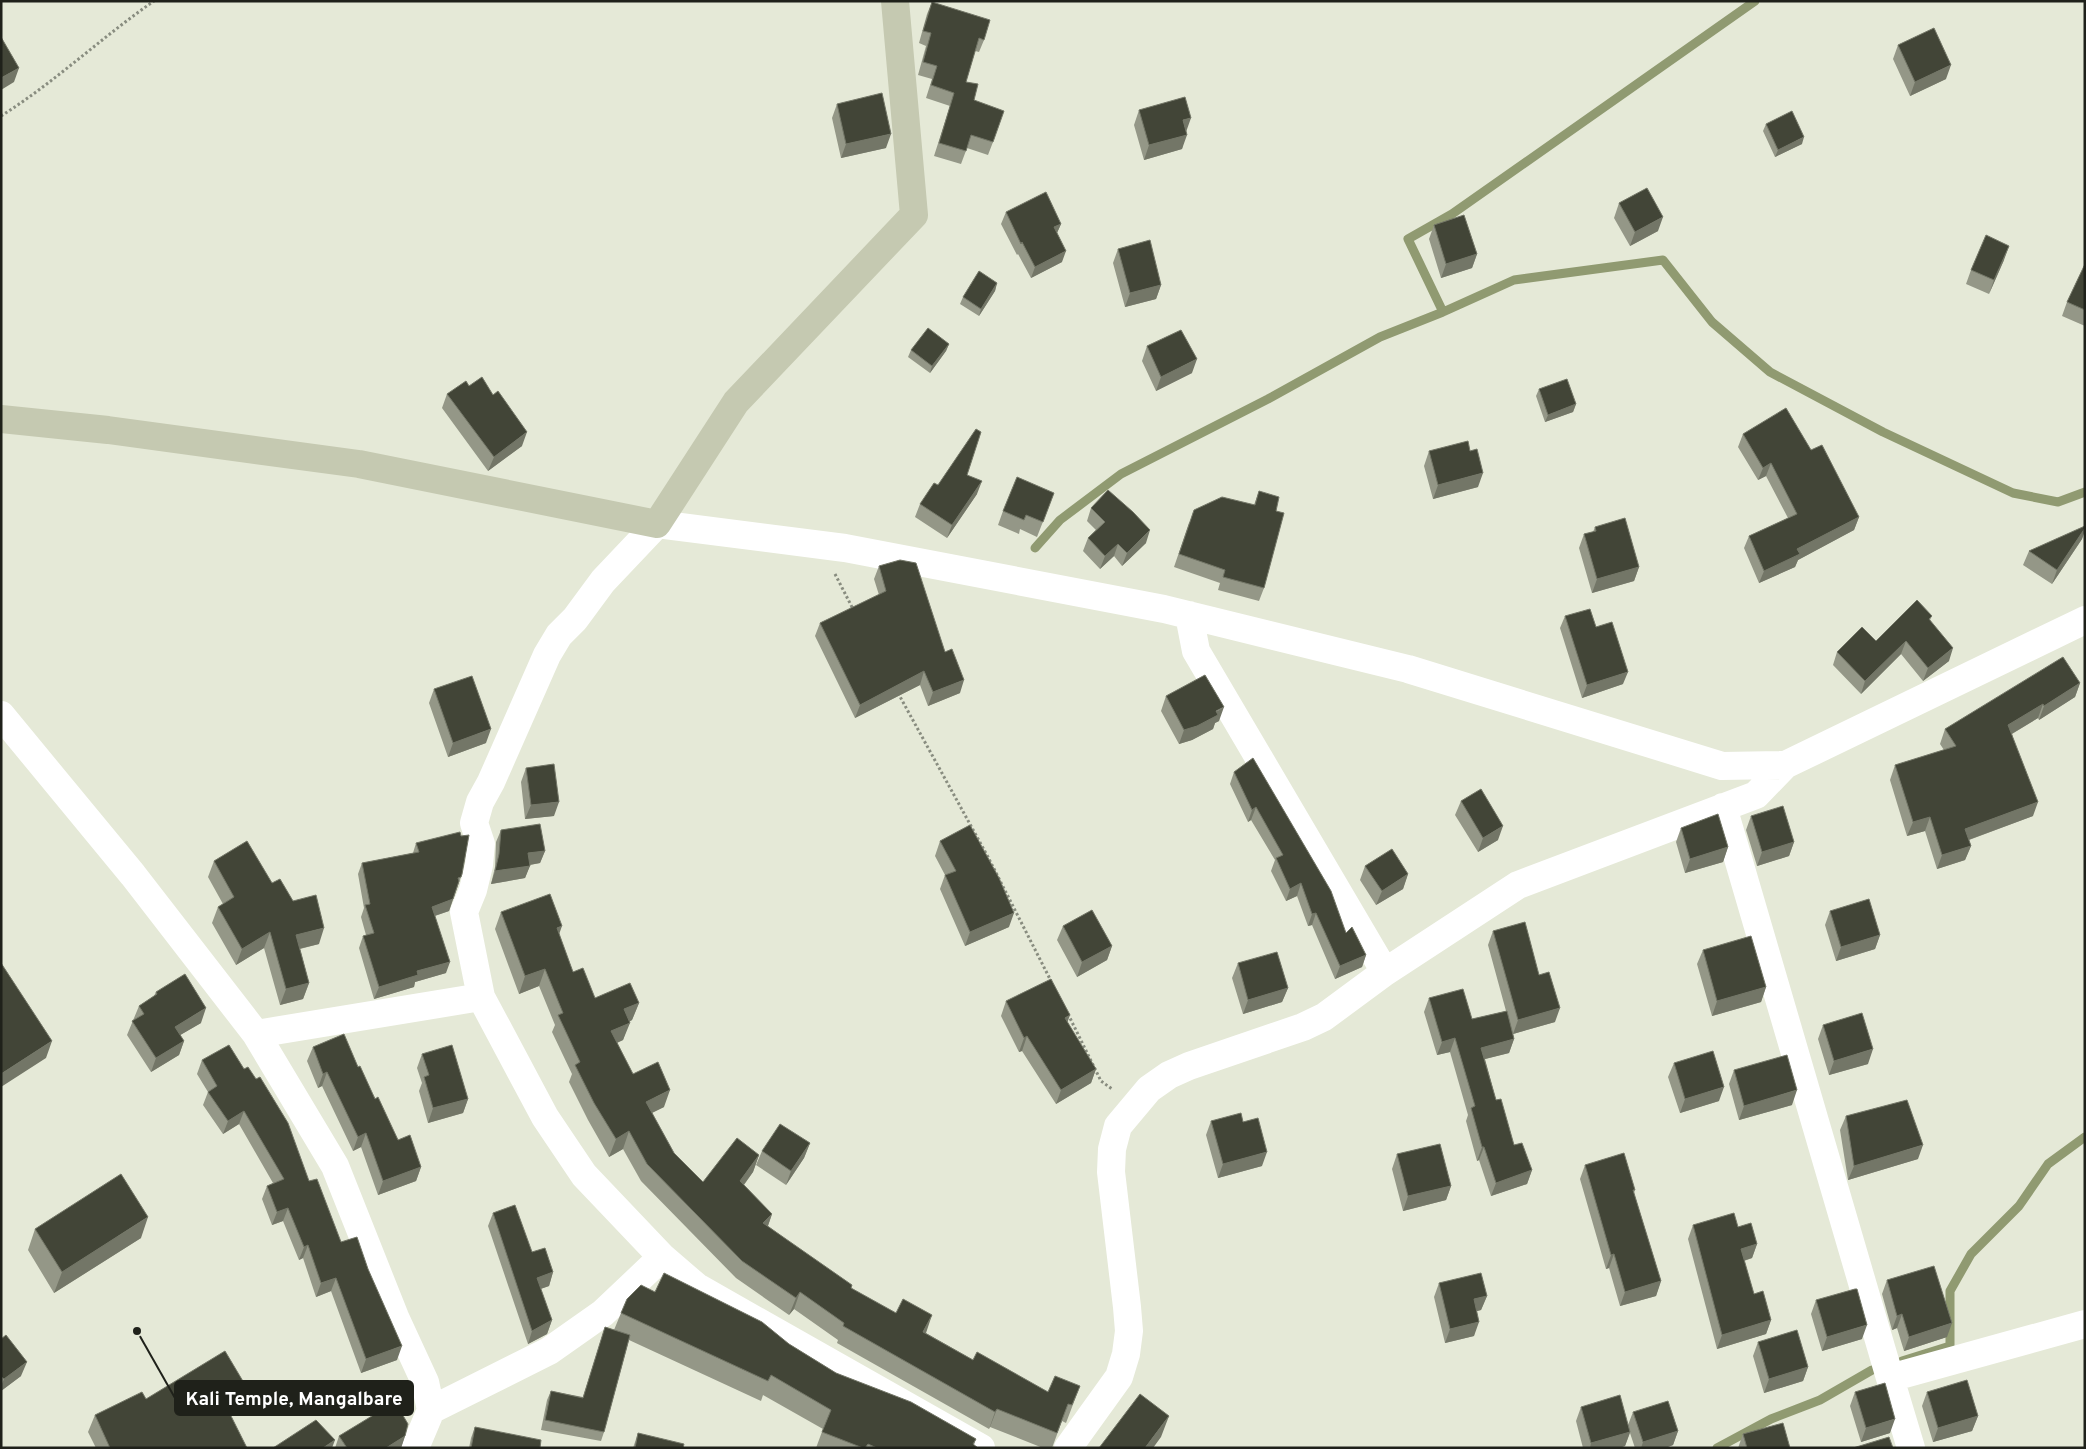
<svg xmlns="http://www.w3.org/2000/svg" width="2086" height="1449" font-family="Overpass,sans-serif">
<rect width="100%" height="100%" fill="#e5e9d7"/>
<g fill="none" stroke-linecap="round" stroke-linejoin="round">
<!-- stream -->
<path stroke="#909a71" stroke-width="9" d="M1443,312L1408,239L1452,214L1755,1
M1035,548L1060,520L1121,474L1268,399L1380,337L1443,312L1514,280L1663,260L1712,322L1770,372L1883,432L2013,493L2058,502L2085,492
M1902,1361L1950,1346V1291L1971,1254L2019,1206L2048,1164L2085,1137
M1717,1448L1771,1419L1820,1400L1872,1370L1885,1366"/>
<!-- path -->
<path stroke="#888c7f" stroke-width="3" stroke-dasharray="2.5 2.5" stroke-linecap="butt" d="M1,116C55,82 102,37 154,1
M835,574L854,611
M898,693L988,857L1051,981
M1068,1014L1101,1081L1112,1089"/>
<!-- street -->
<path stroke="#fff" stroke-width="28" d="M1189,615L1196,651L1385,972
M1,715L133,875L256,1034L335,1166L395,1317L425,1382L431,1410L415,1448
M1723,807L1890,1378
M256,1034L481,997
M431,1410L549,1351L603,1313L662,1257
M981,1448L697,1287L662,1257L584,1175L545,1117L481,997L464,912L473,890L479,865L481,844L474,823L480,802L491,782L547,655L559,635L575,619L603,581L657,524L845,548L1164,609L1408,669L1722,766L1785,765L2085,620
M1068,1448L1119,1377L1126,1354L1129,1331L1127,1307L1111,1172L1112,1149L1118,1126L1149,1089L1169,1075L1189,1066L1303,1027L1324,1017L1385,972L1518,885L1756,795L1785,765
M1911,1448L1890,1378L2085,1324"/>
<!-- secondary -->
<path stroke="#c5c9b1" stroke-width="28" d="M1,419L108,430L359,464L657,524L736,402L914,215L895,1"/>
</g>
<!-- wall -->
<path fill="#949787" d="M932,2L984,40L979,52L975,51L966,82L993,142L988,155L967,148L961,164L934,156L950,106L926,98L932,79L918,75L926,46L919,43L927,14Z
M1898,45L1946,79L1910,96L1893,59Z
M837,104L886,148L841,158L832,118Z
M1139,110L1186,131L1182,149L1144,160L1134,125Z
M1766,124L1802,144L1775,157L1763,131Z
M1619,203L1658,231L1630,246L1614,218Z
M1006,212L1061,224L1057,233L1062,262L1031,278L1018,254L1017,255L1001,224Z
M1434,225L1477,254L1472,268L1441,278L1429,239Z
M1118,249L1161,285L1156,299L1125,307L1113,263Z
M2004,260L1989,294L1966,284L1971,270Z
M2085,264V326L2062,316L2067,302Z
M997,283L995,291L979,316L960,304L963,297Z
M949,344L946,351L930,373L908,357L911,350Z
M1147,346L1192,373L1156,391L1142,361Z
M469,386L522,446L488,471L442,408L447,394Z
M1539,389L1576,404L1573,412L1545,422L1536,396Z
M1743,434L1811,450L1859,517L1854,530L1798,560L1795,567L1759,583L1744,548L1749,536L1788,518L1766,476L1758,480L1738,447Z
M1429,451L1478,487L1433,499L1424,466Z
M967,475L977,494L947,538L915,517L920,504L938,485Z
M1259,491L1276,511L1264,588L1259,601L1218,590L1220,583L1174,567L1189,523L1254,505Z
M1054,493L1037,537L1020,529L1019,534L998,525L1003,511Z
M1091,508L1146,543L1122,566L1114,556L1100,569L1083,551L1088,538L1096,530L1087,521Z
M2085,526V530L2082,539L2052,584L2023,565L2029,551Z
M1595,527L1639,567L1634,581L1592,593L1579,548L1584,534L1593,532Z
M879,566L945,652L960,693L928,706L920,685L855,718L815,636L820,623L879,595L874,579Z
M1565,616L1596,627L1623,684L1582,698L1560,628Z
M1932,616L1930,620L1949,661L1923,681L1901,654L1861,694L1833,665L1837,652L1876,641Z
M2080,683L2075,697L2039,720L2038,718L2012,734L2033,816L1969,840L1971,846L1965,860L1937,869L1925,831L1907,836L1890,780L1895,765L1944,750L1940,744L1945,729Z
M434,689L486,743L448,757L429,703Z
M1166,696L1219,721L1215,723L1213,729L1192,740L1179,744L1161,711Z
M526,768L554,816L525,819L521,782Z
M1234,772L1346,933L1366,955L1362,967L1335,979L1312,925L1308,926L1297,896L1286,901L1271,871L1275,860L1251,820L1248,822L1230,784Z
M1461,801L1498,840L1478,852L1455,815Z
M1751,816L1794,842L1789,856L1757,866L1746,830Z
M1681,828L1728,847L1723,862L1685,873L1676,842Z
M501,830L545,851L540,863L530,865L525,878L491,884L495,867L496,842Z
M940,841L1009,927L965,946L940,889L945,875L935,856Z
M416,843L462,874L449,911L435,916L446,973L415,982L414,987L374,999L359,948L363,936L366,935L361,917L364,908L358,874L362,863L413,853Z
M214,861L272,883L319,944L300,949L309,983L303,999L280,1005L264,948L236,965L212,923L218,907L223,904L208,877Z
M1365,866L1408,874L1403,889L1376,905L1360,880Z
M1830,911L1880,935L1875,949L1836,961L1825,925Z
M501,912L559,934L573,972L595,998L639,1003L632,1020L629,1022L623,1040L617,1043L633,1074L664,1107L652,1113L674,1153L703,1182L759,1155L753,1172L744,1185L772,1214L768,1226L851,1288L926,1333L973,1360L1048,1392L1080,1386L1066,1423L1062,1421L1052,1448H1043L990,1427L989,1429L837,1343L838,1340L794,1309L789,1315L736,1278L641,1181L623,1149L609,1157L588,1120L569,1082L572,1074L552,1032L555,1025L539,986L519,994L495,929Z
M1063,926L1112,946L1107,960L1077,977L1057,940Z
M1493,931L1539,975L1555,1022L1513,1034L1514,1039L1509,1053L1485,1059L1496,1100L1514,1145L1532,1170L1527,1184L1491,1196L1479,1160L1477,1161L1466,1121L1468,1115L1450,1052L1437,1055L1424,1012L1429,998L1472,1019L1506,1011L1488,945Z
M1703,950L1766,987L1761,1002L1712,1016L1697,964Z
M1238,963L1288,988L1282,1002L1243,1014L1232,978Z
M156,992L201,1023L180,1035L184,1041L179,1055L151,1072L127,1035L139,1006L154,996Z
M1006,1001L1067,1022L1096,1069L1091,1083L1056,1104L1022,1051L1019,1052L1001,1016Z
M1823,1025L1868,1064L1829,1075L1818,1039Z
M313,1047L358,1067L398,1140L421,1167L416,1181L378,1195L361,1147L353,1151L322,1086L318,1088L307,1061Z
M422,1054L468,1099L463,1113L428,1123L419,1091L422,1083L417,1068Z
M202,1060L309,1181L341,1242L397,1360L361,1373L331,1291L316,1297L303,1258L299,1260L283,1221L272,1225L262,1199L267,1186L273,1183L239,1124L223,1134L203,1105L208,1092L197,1074Z
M1674,1063L1719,1101L1680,1113L1668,1077Z
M1734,1070L1792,1105L1739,1120L1729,1084Z
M1846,1116L1918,1159L1848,1180L1840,1130Z
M1211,1121L1243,1122L1262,1166L1218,1178L1206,1135Z
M810,1143L804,1158L786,1185L756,1165L762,1151Z
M1397,1154L1451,1186L1446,1200L1403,1211L1392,1169Z
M1585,1165L1635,1190L1634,1193L1661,1281L1656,1296L1620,1306L1609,1268L1606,1269L1580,1179Z
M493,1213L532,1252L553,1272L549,1286L540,1289L552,1320L547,1334L528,1344L488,1226Z
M1693,1225L1738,1227L1757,1244L1752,1258L1744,1261L1754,1294L1771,1320L1766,1334L1717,1349L1688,1239Z
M35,1229L141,1238L54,1293L28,1250Z
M1887,1280L1947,1337L1904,1351L1897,1328L1892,1330L1882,1294Z
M1439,1283L1487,1296L1481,1310L1477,1311L1474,1336L1445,1343L1434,1297Z
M655,1292L789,1344L836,1373L976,1439L974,1445L978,1448H816L823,1429L763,1395L761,1401L629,1340L604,1432L601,1441L541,1430L547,1400L551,1391L583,1397L605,1327L614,1330L621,1313Z
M1816,1300L1862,1339L1822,1351L1811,1314Z
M1,1339L21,1376L1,1391Z
M1758,1342L1808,1367L1803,1381L1764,1393L1753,1356Z
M1855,1392L1890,1433L1861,1442L1850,1406Z
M1927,1392L1978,1416L1972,1431L1933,1442L1922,1406Z
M146,1399L241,1406L229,1413L247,1448H96L88,1432L95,1415Z
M1581,1407L1628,1425L1633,1412L1678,1431L1673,1445L1665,1448H1635L1630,1433L1625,1446L1619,1448H1583L1576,1421Z
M475,1427L540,1448H469L471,1438Z
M638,1433L683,1448H633Z
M1743,1434L1790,1448H1738Z
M339,1436H405L401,1448H335Z"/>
<!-- shaded-wall -->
<path fill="#737667" d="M1951,65L1946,79L1910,96L1915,82Z
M19,68L14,82L1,90V78Z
M1191,118L1186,132L1183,120Z
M891,134L886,148L841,158L846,144Z
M1187,135L1182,149L1144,160L1149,145Z
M1804,137L1802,144L1775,157L1778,150Z
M1663,217L1658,231L1630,246L1635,232Z
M1061,224L1056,235L1054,227Z
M2009,246L2004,260L1989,294L1994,280Z
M1066,251L1062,262L1031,278L1035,267Z
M1477,254L1472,268L1441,278L1446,264Z
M997,283L995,291L979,316L981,309Z
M1161,285L1156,299L1125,307L1130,293Z
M949,344L946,351L930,373L932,366Z
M1197,359L1192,373L1156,391L1161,377Z
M1576,404L1573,412L1545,422L1548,415Z
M527,432L522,446L488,471L494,457Z
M1771,463L1766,476L1758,480L1763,468Z
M1483,473L1478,487L1433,499L1438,485Z
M982,481L977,494L947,538L952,525Z
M1859,517L1854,530L1798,560L1795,567L1759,583L1764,571L1797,549Z
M2085,528V530L2082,539L2052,584L2057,570Z
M1150,530L1146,543L1122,566L1127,553Z
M1118,544L1114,556L1100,569L1105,556Z
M1639,567L1634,581L1592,593L1597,579Z
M1906,641L1901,654L1861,694L1865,681Z
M1953,648L1949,661L1923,681L1928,668Z
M924,671L920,685L855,718L860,705Z
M1628,672L1623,684L1582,698L1587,685Z
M964,680L960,693L928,706L933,692Z
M2080,683L2075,697L2039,720L2044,706Z
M2043,704L2038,718L2003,739L2008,725Z
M1224,707L1219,721L1215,723L1213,729L1192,740L1179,744L1184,730Z
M491,729L486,743L448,757L453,743Z
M559,802L554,816L525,819L531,805Z
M2038,802L2033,816L1960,843L1965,829Z
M1256,807L1251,820L1248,822L1252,810Z
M1930,817L1925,831L1907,836L1913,822Z
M1503,826L1498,840L1478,852L1483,838Z
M1794,842L1789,856L1757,866L1762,852Z
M1971,846L1965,860L1937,869L1942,855Z
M1728,847L1723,862L1685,873L1690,859Z
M545,851L540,863L523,866L528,853Z
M530,866L525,878L491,884L495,871Z
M1408,874L1403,889L1376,905L1382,891Z
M1301,883L1297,896L1286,901L1290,889Z
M453,899L449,911L428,918L432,907Z
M1014,913L1009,927L965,946L970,932Z
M1316,913L1312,925L1308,926L1312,914Z
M562,926L556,943L557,928Z
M324,928L319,944L290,951L296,935Z
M270,932L264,948L236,965L242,949Z
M1880,935L1875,949L1836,961L1841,947Z
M1112,946L1107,960L1077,977L1082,962Z
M1366,955L1362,967L1335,979L1340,966Z
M450,962L446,973L415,982L414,987L374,999L379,987L417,971Z
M545,969L539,986L519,994L525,976Z
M309,983L303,999L280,1005L286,989Z
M1766,987L1761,1002L1712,1016L1717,1001Z
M1288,988L1282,1002L1243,1014L1248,1000Z
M639,1003L632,1020L618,1027L624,1009Z
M206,1008L201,1023L170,1041L175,1027Z
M1560,1008L1555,1022L1513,1034L1518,1020Z
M1070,1015L1065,1029V1018Z
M630,1023L623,1040L605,1048L611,1031Z
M1027,1036L1022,1051L1019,1052L1024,1038Z
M1455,1038L1450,1052L1437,1055L1442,1042Z
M1514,1039L1509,1053L1477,1061L1481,1048Z
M52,1041L46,1058L1,1087V1074Z
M184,1041L179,1055L151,1072L156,1058Z
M1873,1049L1868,1064L1829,1075L1834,1061Z
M1096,1069L1091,1083L1056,1104L1061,1090Z
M327,1072L322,1086L318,1088L323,1074Z
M1724,1087L1719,1101L1680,1113L1685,1099Z
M670,1090L664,1107L639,1119L646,1102Z
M1797,1090L1792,1105L1739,1120L1744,1106Z
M468,1099L463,1113L428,1123L433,1108Z
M244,1111L239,1124L223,1134L228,1121Z
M629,1131L623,1149L609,1157L616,1139Z
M366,1133L361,1147L353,1151L358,1137Z
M810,1143L804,1158L786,1185L791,1171Z
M1923,1145L1918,1159L1848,1180L1854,1166Z
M1482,1147H1484L1479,1160L1477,1161Z
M1267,1152L1262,1166L1218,1178L1223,1164Z
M759,1155L753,1172L734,1198L740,1181Z
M421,1167L416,1181L378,1195L383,1181Z
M1532,1170L1527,1184L1491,1196L1496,1183Z
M1451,1186L1446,1200L1403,1211L1408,1196Z
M288,1208L283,1221L272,1225L277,1212Z
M772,1214L766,1231L763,1223Z
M148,1217L141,1238L54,1293L62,1272Z
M1757,1244L1752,1258L1736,1263L1741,1249Z
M308,1245L303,1258L299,1260L304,1247Z
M1614,1254L1609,1268L1606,1269L1611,1255Z
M553,1272L549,1286L532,1292L537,1278Z
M336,1278L331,1291L316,1297L321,1283Z
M1661,1281L1656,1296L1620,1306L1625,1292Z
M800,1292L794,1309L789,1315L796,1298Z
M1487,1296L1481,1310L1469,1313L1474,1299Z
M1902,1314L1897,1328L1892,1330L1897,1316Z
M932,1315L926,1333L917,1349L923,1332Z
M552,1320L547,1334L528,1344L532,1331Z
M1771,1320L1766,1334L1717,1349L1722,1335Z
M1479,1322L1474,1336L1445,1343L1450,1329Z
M1952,1323L1947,1337L1904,1351L1909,1337Z
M1867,1325L1862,1339L1822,1351L1827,1337Z
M402,1346L397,1360L361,1373L366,1359Z
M27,1362L21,1376L1,1391V1386L4,1379Z
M1808,1367L1803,1381L1764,1393L1769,1379Z
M247,1388L241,1406L217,1420L224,1402Z
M997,1409L990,1427L989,1429L995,1412Z
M1169,1416L1161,1437L1153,1448H1145Z
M1978,1416L1972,1431L1933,1442L1938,1428Z
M1895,1419L1890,1433L1861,1442L1866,1428Z
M1678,1431L1673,1445L1665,1448H1641L1643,1442Z
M1630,1432L1625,1446L1619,1448H1590L1591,1443Z
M405,1436L401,1448H386Z
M335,1440L332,1448H323Z"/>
<!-- building -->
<path fill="#424537" stroke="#737667" d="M932,2L990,20L984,40L979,38L966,82L978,84L974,100L1004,111L993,142L971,135L966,151L939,143L954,93L931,85L937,66L923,62L931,33L923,31Z
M1934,28L1951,65L1915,82L1898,45Z
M1,37L19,68L1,78Z
M882,93L891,134L846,144L837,104Z
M1185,97L1191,118L1183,120L1187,135L1149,145L1139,110Z
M1792,111L1804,137L1778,150L1766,124Z
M1647,188L1663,217L1635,232L1619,203Z
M1046,192L1061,224L1054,227L1066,251L1035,267L1022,242L1021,244L1006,212Z
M1464,215L1477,254L1446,264L1434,225Z
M1986,235L2009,246L1994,280L1971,270Z
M1150,240L1161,285L1130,293L1118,249Z
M2085,264V310L2067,302Z
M979,271L997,283L981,309L963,297Z
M928,328L949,344L932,366L911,350Z
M1181,330L1197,359L1161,377L1147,346Z
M482,377L493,395L498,391L527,432L494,457L447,394L466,381L469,386Z
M1567,379L1576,404L1548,415L1539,389Z
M1786,408L1811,450L1822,445L1859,517L1797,549L1800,554L1764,571L1749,536L1797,514L1771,463L1763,468L1743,434Z
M976,429L981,432L967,475L982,481L952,525L920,504L934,483L938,485Z
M1468,441L1470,451L1477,449L1483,473L1438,485L1429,451Z
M1017,477L1054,493L1043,522L1026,515L1024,520L1003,511Z
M1108,490L1133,512L1150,530L1127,553L1118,544L1105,556L1088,538L1105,522L1091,508Z
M1259,491L1279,497L1276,511L1284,513L1264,588L1223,577L1225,570L1179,554L1194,510L1222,497L1255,505Z
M1625,518L1639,567L1597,579L1584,534L1596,531L1595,527Z
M2085,526V528L2057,570L2029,551Z
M900,560L916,563L945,652L952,649L964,680L933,692L924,671L860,705L820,623L886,591L879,566Z
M1917,600L1932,616L1929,619L1953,648L1928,668L1906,641L1865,681L1837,652L1862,627L1876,641Z
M1590,609L1596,627L1612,622L1628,672L1587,685L1565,616Z
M2063,657L2080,683L2044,706L2043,704L2008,725L2038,802L1965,829L1971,846L1942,855L1930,817L1913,822L1895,765L1956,746L1945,729Z
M1205,675L1224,707L1216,711L1218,715L1197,726L1184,730L1166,696Z
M472,676L491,729L453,743L434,689Z
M1253,758L1331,891L1346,933L1352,927L1366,955L1340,966L1316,913L1312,914L1301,883L1290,889L1276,858L1283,855L1256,807L1252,810L1234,772Z
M554,764L559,802L531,805L526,768Z
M1481,789L1503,826L1483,838L1461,801Z
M1783,806L1794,842L1762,852L1751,816Z
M1718,814L1728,847L1690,859L1681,828Z
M540,824L545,851L528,853L530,866L495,871L499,854L501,830Z
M970,825L999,878L1014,913L970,932L945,875L956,871L940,841Z
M460,832L461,836L469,835L462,874L461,877L458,878L459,881L453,899L432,907L450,962L417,971L418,975L379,987L363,936L374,933L365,905L370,904L362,863L419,852L416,843Z
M247,841L272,883L280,879L293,901L316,895L324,928L296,935L309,983L286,989L270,932L242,949L218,907L234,897L214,861Z
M1392,849L1408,874L1382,891L1365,866Z
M550,894L562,926L557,928L573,972L583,968L595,998L630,983L639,1003L624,1009L630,1023L611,1031L633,1074L658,1062L670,1090L646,1102L674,1153L703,1182L737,1138L759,1155L740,1181L772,1214L763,1223L852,1285L851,1288L896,1313L903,1299L932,1315L923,1332L973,1360L977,1352L1048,1392L1055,1376L1080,1386L1072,1405L1068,1404L1057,1433L997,1409L995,1412L843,1326L844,1323L800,1292L796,1298L742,1261L647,1164L629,1131L616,1139L594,1103L575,1065L580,1062L558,1015L563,1013L545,969L525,976L501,912Z
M1869,899L1880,935L1841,947L1830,911Z
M1092,910L1112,946L1082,962L1063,926Z
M1525,922L1539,975L1549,972L1560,1008L1518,1020L1493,931Z
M1751,936L1766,987L1717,1001L1703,950Z
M1277,952L1288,988L1248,1000L1238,963Z
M1,963L52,1041L1,1074Z
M185,974L206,1008L175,1027L184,1041L156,1058L132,1021L144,1014L139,1006L157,994L156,992Z
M1051,979L1070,1015L1065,1018L1096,1069L1061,1090L1027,1036L1024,1038L1006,1001Z
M1463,989L1472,1019L1507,1011L1514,1039L1481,1048L1496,1100L1501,1099L1514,1145L1522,1143L1532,1170L1496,1183L1484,1147H1482L1471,1108L1475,1106L1455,1038L1442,1042L1429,998Z
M1862,1013L1873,1049L1834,1061L1823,1025Z
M344,1034L358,1067L360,1066L375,1099L378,1097L398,1140L410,1135L421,1167L383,1181L366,1133L358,1137L327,1072L323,1074L313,1047Z
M229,1045L244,1069L248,1067L256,1079L260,1077L288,1123L309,1181L317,1179L341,1242L357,1237L368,1269L402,1346L366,1359L336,1278L321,1283L308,1245L304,1247L288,1208L277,1212L267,1186L284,1179L244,1111L228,1121L208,1092L217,1086L202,1060Z
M452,1045L468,1099L433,1108L424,1077L429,1075L422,1054Z
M1713,1051L1724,1087L1685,1099L1674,1063Z
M1787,1055L1797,1090L1744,1106L1734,1070Z
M1907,1100L1923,1145L1854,1166L1846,1116Z
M1241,1113L1243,1122L1258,1118L1267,1152L1223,1164L1211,1121Z
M780,1124L810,1143L791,1171L762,1151Z
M1440,1144L1451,1186L1408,1196L1397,1154Z
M1624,1153L1635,1190H1633L1661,1281L1625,1292L1614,1254L1611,1255L1585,1165Z
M121,1174L148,1217L62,1272L35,1229Z
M515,1205L532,1252L545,1248L553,1272L537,1278L552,1320L532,1331L493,1213Z
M1734,1213L1738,1227L1751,1223L1757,1244L1741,1249L1754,1294L1763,1291L1771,1320L1722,1335L1693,1225Z
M1934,1266L1952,1323L1909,1337L1902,1314L1897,1316L1887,1280Z
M664,1273L762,1322L789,1344L836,1373L911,1402L976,1439L973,1444L978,1448H877L868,1444L865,1448H863L822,1432L831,1410L771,1375L768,1381L621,1313L627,1299L641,1285L655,1292Z
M1481,1273L1487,1296L1474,1299L1479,1322L1450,1329L1439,1283Z
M1855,1289H1857L1867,1325L1827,1337L1816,1300Z
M605,1327L630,1335L604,1432L545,1420L551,1391L583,1398Z
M1797,1330L1808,1367L1769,1379L1758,1342Z
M6,1335L27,1362L4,1379L1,1376V1339Z
M225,1351L247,1388L224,1402L247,1448H110L95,1415L142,1392L146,1399Z
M1967,1380L1978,1416L1938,1428L1927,1392Z
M1885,1383L1895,1419L1866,1428L1855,1392Z
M1140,1394L1169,1416L1145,1448H1099Z
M1620,1395L1630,1432L1591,1443L1581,1407Z
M1668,1401L1678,1431L1643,1442L1633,1412Z
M395,1402L408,1424L405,1436L386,1448H347L339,1436Z
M316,1420L335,1440L323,1448H273Z
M1783,1423L1790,1448H1747L1743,1434Z
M475,1427L541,1440L540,1448H471Z
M638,1433L684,1444L683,1448H635Z
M1889,1437L1893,1448H1853Z"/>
<!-- callouts -->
<path fill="none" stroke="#1f211a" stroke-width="2" d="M137 1331L175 1398"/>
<circle fill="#1f211a" stroke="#e5e9d7" stroke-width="2" cx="137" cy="1331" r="5"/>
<rect fill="#1f211a" stroke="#1f211a" stroke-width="2" x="175" y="1381" width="238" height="34" rx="5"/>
<g font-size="19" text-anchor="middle" font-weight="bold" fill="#fff">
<text x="294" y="1405">Kali Temple, Mangalbare</text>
</g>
<!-- border -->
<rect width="2086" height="1449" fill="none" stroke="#1f211a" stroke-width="5"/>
</svg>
